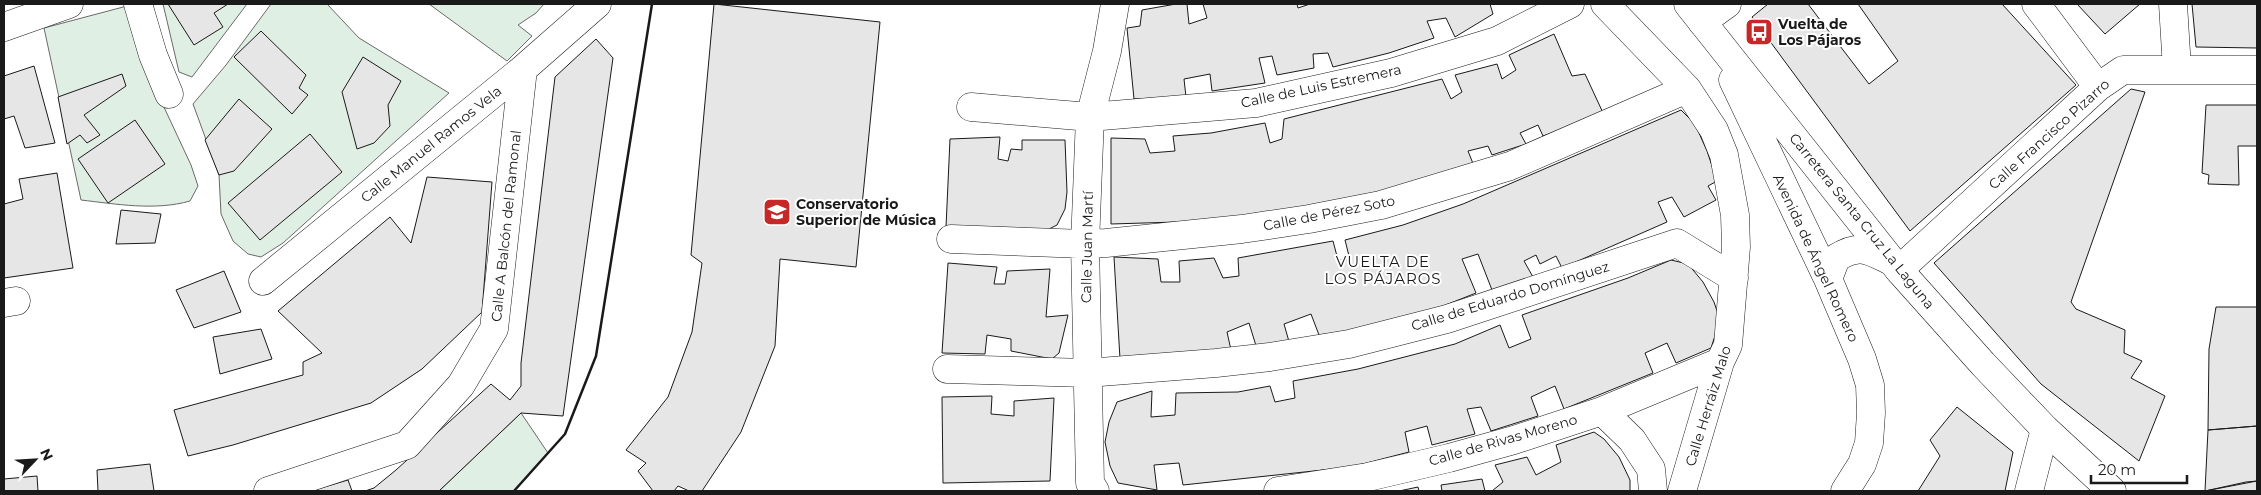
<svg xmlns="http://www.w3.org/2000/svg" width="2261" height="495" font-family="Montserrat,sans-serif">
<rect width="100%" height="100%" fill="#fff"/>
<!-- green -->
<path fill="#e0efe3" stroke="#6a6a6a" d="M163,4H247L192,77L179,72Z
M271,4H327L359,38L449,93L283,243L261,257L248,254L233,241L221,214L219,175L193,104L226,65Z
M429,4H544L536,13L518,25L532,36L507,61Z
M127,6L163,105L191,165L198,186L190,201C155,211 116,204 81,200L44,28Z
M521,413L548,453L514,491H439Z"/>
<!-- building -->
<path fill="#e6e6e6" stroke="#1a1a1a" d="M168,4H228L214,13L223,27L194,45Z
M714,4L880,22L856,267L780,259L775,346L741,432L702,491H689L678,486L674,491H653L638,471L646,463L626,450L668,397L692,332L702,263L691,255Z
M1176,4H1187L1189,24L1207,18L1203,4H1297L1298,8L1310,4H1490L1493,14L1455,37L1446,18L1427,21L1434,38L1389,53L1333,67L1328,53L1313,54L1314,68L1277,75L1272,56L1259,58L1265,83L1212,91L1210,74L1184,79L1186,97L1134,99L1127,28L1140,26L1142,10Z
M1768,4H1808L1869,84L1898,61L1858,4H2002L2076,85L1910,231L1752,17Z
M2077,4H2140L2105,34Z
M2192,4H2257V48L2196,47Z
M261,31L306,75L299,88L308,95L292,114L234,57Z
M1554,34L1572,76L1585,74L1604,115L1543,136L1538,125L1520,133L1526,144L1492,155L1488,146L1468,151L1474,166L1335,205L1242,220L1111,224V138L1145,139L1150,153L1175,151L1173,136L1211,133L1265,123L1270,143L1282,139L1284,119L1442,79L1451,99L1462,92L1455,75L1497,64L1502,79L1516,70L1509,55Z
M596,39L613,58L563,416L521,413L439,491H365L374,488L396,470L491,384L510,400L521,386V363L555,77Z
M363,57L401,81L388,105L390,126L374,143L357,149L342,92Z
M34,66L55,143L25,148L14,116L4,119V76Z
M122,74L126,86L84,115L100,135L87,143L80,135L67,144L58,97Z
M2131,89L2145,92L2071,302L2076,309L2125,330L2124,353L2142,361L2131,378L2165,396L2139,461L2041,384L1934,263Z
M239,99L272,129L234,171L219,175L205,140Z
M2206,105H2257V146H2238L2239,185L2208,184L2209,175L2202,173Z
M1681,110L1695,124L1707,151L1717,181L1708,186L1716,200L1684,217L1672,197L1658,202L1667,222L1562,268L1556,256L1540,264L1536,255L1524,261L1533,277L1492,290L1478,254L1462,259L1476,293L1428,312L1359,330L1319,335L1311,314L1284,324L1290,345L1257,349L1249,323L1227,332L1231,350L1120,359L1114,257L1158,259L1161,282H1180L1179,261L1214,258L1223,278L1239,276L1238,258L1333,241L1338,260H1350L1345,240L1403,225L1463,204Z
M135,120L165,164L108,203L78,159Z
M310,134L342,172L260,240L228,203Z
M1000,137L998,159L1008,161L1011,149L1022,150V140H1065L1067,192L1065,209L1057,225L1047,230L946,227L950,139Z
M57,173L73,268L4,278V204L23,199L19,179Z
M427,177L492,182L482,312L422,369L371,403L233,445L188,456L174,410L303,375V362L322,353L278,311L390,217L411,243Z
M121,210L161,214L155,243L116,244Z
M1671,260L1688,264L1703,282L1714,302L1720,320L1711,348L1676,363L1667,343L1645,353L1653,373L1564,409L1555,386L1531,397L1538,416L1491,431L1481,407L1467,409L1475,434L1432,445L1427,426L1405,432L1409,452L1351,467L1183,485L1179,463L1154,465L1157,490L1118,483L1110,466L1105,442L1109,422L1117,402L1152,391L1151,417L1175,415L1176,393L1238,392L1270,386L1275,402L1295,398L1293,381L1358,369L1455,344L1500,325L1509,348L1531,339L1522,315L1628,278Z
M948,263L997,267L994,284H1005L1007,271L1050,269L1046,317L1068,315L1059,353L1052,359L1011,351V339L987,335L985,354L942,353Z
M224,271L241,312L194,328L176,290Z
M2216,307H2257V426L2208,430L2209,349Z
M261,329L272,359L220,374L213,337Z
M992,396L991,414L1014,416V401L1054,398L1050,481L943,483L942,397Z
M1957,407L2013,452L2005,491H1918L1940,456L1930,440Z
M2257,426V481L2205,491L2208,430Z
M1594,432L1604,439L1619,457L1630,480V491H1492L1503,482L1495,465L1527,457L1536,475L1561,462L1556,445Z
M150,464L154,491H98L97,470Z
M37,476L38,491H4V479Z
M1482,479L1485,491H1442L1441,485Z
M348,480L352,491H311Z
M2257,481V491H2205L2246,482Z
M1418,487L1419,491H1399Z"/>
<g fill="none" stroke-linecap="round" stroke-linejoin="round">
<defs>
<path id="street" d="M138,4L153,55L169,94
M1605,4L1687,89L1714,130L1724,155L1735,215L1736,247L1728,345L1720,362L1682,491
M2036,4L2098,87
M2173,4L2177,69
M1702,22L1727,4
M4,27L69,4
M971,107L1090,117L1256,103L1391,73L1497,41L1570,4
M951,239L1085,244L1106,243L1242,229L1309,219L1381,205L1510,166L1687,89
M1899,270L2098,87L2123,70H2257
M263,281L523,69L597,4
M4,303L16,301
M947,369L1087,373L1216,363L1270,357L1349,344L1447,319L1677,243L1734,278
M1602,411L1632,440L1651,469L1653,491
M268,491L407,445L461,385L494,329L523,69
M1095,491L1090,483L1085,244L1090,117L1107,51L1115,4
M1278,491L1368,477L1449,458L1514,440L1602,411L1720,362
M2029,491L2045,429"/>
<path id="secondary" d="M1688,4L1899,270L1983,364L2045,429L2112,491
M1733,80L1828,279L1862,359L1870,385L1871,413L1869,443L1862,464L1845,491
M1828,279L1836,258C1860,243 1868,250 1891,261"/>
</defs>
<!-- street casing -->
<use href="#street" stroke="#1a1a1a" stroke-width="29"/>
<!-- secondary casing -->
<use href="#secondary" stroke="#1a1a1a" stroke-width="29"/>
<!-- street -->
<use href="#street" stroke="#fff" stroke-width="28"/>
<!-- secondary -->
<use href="#secondary" stroke="#fff" stroke-width="28"/>
<!-- wall -->
<path stroke="#1a1a1a" stroke-width="2.5" d="M514,491L565,434L596,356L652,4"/>
</g>
<!-- icons -->
<defs>
<symbol id="bus-square" viewBox="-11 -11 22 22"><rect x="-9" y="-9" width="18" height="18" rx="4" fill="#c62828" stroke="#fff"/><path d="M-5-6H5V4H4V6H2V4H-2V6H-4V4H-5ZM-3.5-4V0h7V-4ZM-3.5 1.2v1.5H-2V1.2ZM2 1.2v1.5H3.5V1.2Z" fill="#fff"/></symbol>
<symbol id="university-square" viewBox="-11 -11 22 22"><rect x="-9" y="-9" width="18" height="18" rx="4" fill="#c62828" stroke="#fff"/><path d="M0-5L7-2L0 1L-7-2ZM-4 1L0 2.5L4 1V4Q0 6-4 4Z" fill="#fff"/></symbol>
</defs>
<g fill-rule="evenodd">
<use href="#bus-square" x="1743" y="16" width="32" height="32"/>
<use href="#university-square" x="761" y="196" width="32" height="32"/>
</g>
<g text-anchor="middle" dominant-baseline="central" stroke-width="4" stroke-linejoin="round" paint-order="stroke">
<!-- poi labels -->
<g font-size="14" font-weight="bold" fill="#1a1a1a" stroke="#fff" text-anchor="start">
<text x="1778" y="24">Vuelta de<tspan x="1778" dy="16">Los Pájaros</tspan></text>
<text x="796" y="204">Conservatorio<tspan x="796" dy="16">Superior de Música</tspan></text>
</g>
<!-- street labels -->
<g font-size="14" fill="#1a1a1a" stroke="#fff">
<text transform="translate(1321 86) rotate(-12)">Calle de Luis Estremera</text>
<text transform="translate(2049 134) rotate(-42)">Calle Francisco Pizarro</text>
<text transform="translate(431 144) rotate(-39)">Calle Manuel Ramos Vela</text>
<text transform="translate(1329 213) rotate(-11)">Calle de Pérez Soto</text>
<text transform="translate(1862 221) rotate(51)">Carretera Santa Cruz La Laguna</text>
<text transform="translate(506 226) rotate(-84)">Calle A Balcón del Ramonal</text>
<text transform="translate(1087 247) rotate(-89)">Calle Juan Martí</text>
<text transform="translate(1816 258) rotate(65)">Avenida de Ángel Romero</text>
<text transform="translate(1510 296) rotate(-17)">Calle de Eduardo Domínguez</text>
<text transform="translate(1708 406) rotate(-73)">Calle Herráiz Malo</text>
<text transform="translate(1503 440) rotate(-16)">Calle de Rivas Moreno</text>
</g>
<!-- neighbourhood labels -->
<g font-size="15" letter-spacing="1" fill="#1a1a1a" stroke="#fff">
<text x="1383" y="261">VUELTA DE<tspan x="1383" dy="17">LOS PÁJAROS</tspan></text>
</g>
</g>
<!-- border -->
<rect width="2261" height="495" fill="none" stroke="#1a1a1a" stroke-width="10"/>
<!-- north arrow -->
<g transform="translate(35 460) rotate(65)" stroke="#ffffff" stroke-width="4" paint-order="stroke">
<path d="M0-4L9 19L0 12L-9 19Z" fill="#1a1a1a"/>
<text y="-8" font-size="14" font-weight="bold" text-anchor="middle" fill="#1a1a1a">N</text>
</g>
<!-- scale -->
<path d="M2091 475v8h96v-8" fill="none" stroke="#1a1a1a" stroke-width="2.5"/>
<text x="2098" y="475" font-size="15" fill="#1a1a1a" stroke="#ffffff" stroke-width="4" paint-order="stroke">20 m</text>
</svg>
